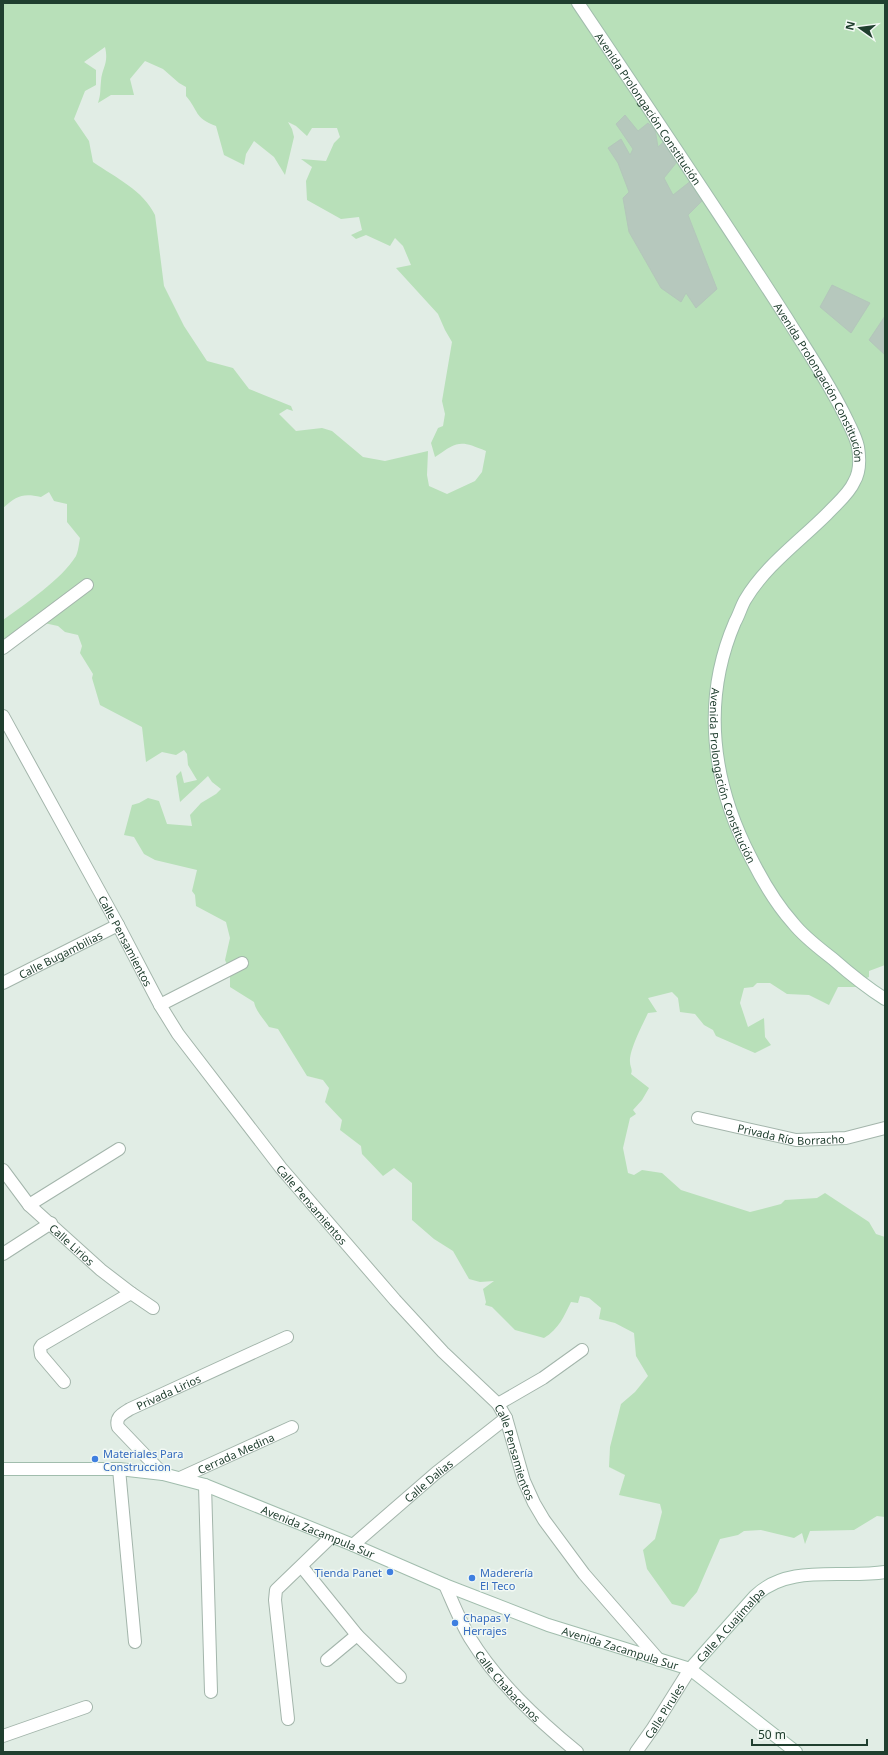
<svg xmlns="http://www.w3.org/2000/svg" width="888" height="1755" font-family="'Noto Sans',sans-serif">
<rect width="100%" height="100%" fill="#e1ede5"/>
<!-- green -->
<path fill="#b8e0b9" fill-rule="evenodd" d="M3,3H885V965L869,971V977L864,979L857,987H838L829,1005L809,995L787,994L770,983H757L753,987L744,988L740,1003L748,1027L764,1018L765,1037L771,1045L755,1053L716,1036L713,1030L704,1025L695,1014L680,1012L678,998L672,992L648,998L657,1012L648,1013C643,1024 629,1050 630,1062C630,1067 633,1069 631,1074L649,1088L642,1100L633,1110L636,1114L630,1118L623,1148L628,1173L634,1175L642,1170L662,1173L681,1190L750,1212L781,1204L785,1200L817,1198L825,1193L869,1222L876,1234L885,1237V1517L877,1516L854,1530L810,1531L805,1544L802,1533L794,1538L761,1530L744,1531L738,1535L720,1539L697,1592L684,1607L672,1604L647,1569L643,1550L655,1539L662,1512L660,1504L619,1495L625,1475L609,1467L610,1447L621,1404L635,1392L648,1376L636,1356L634,1333L615,1323L599,1319L601,1308L589,1298L580,1296L578,1303L571,1302C564,1316 559,1329 544,1338L515,1330L492,1307L485,1305L486,1302L483,1289L494,1281L480,1282L469,1279L453,1251L434,1239L412,1220V1183L394,1168L383,1176L362,1154L361,1146L340,1130L342,1120L325,1102L329,1088L323,1080L307,1076L278,1029L269,1027C264,1019 256,1012 254,1002L230,987V971L225,960L230,938L226,922L196,906L195,895L192,891L197,870L155,860L144,854L134,837L124,835L132,805L139,803L148,798L159,801L167,824L192,826L190,815L201,803L216,794L221,789L212,782L208,776L180,802L176,776L181,771L184,783L197,780L188,765L187,754L184,750L176,755L162,752L146,762L142,727L100,705L92,678L93,674L80,653L82,646L78,635L65,632L58,626L44,623L3,644V620C25,604 61,580 76,556C78,552 79,544 80,538L67,522V504L54,501L49,492L41,497C22,493 17,496 3,508ZM105,47C109,64 102,67 101,81C100,90 101,94 98,103L111,95H134L130,79L145,61L163,69L179,83L186,87V96C199,111 194,118 216,126L224,155L244,165L246,154L254,141L274,157L285,175L294,137L292,129L288,122L296,126L307,136L312,128H337L340,137L334,143L326,161L301,159L312,167L306,181L307,200L341,219L359,217L362,230L351,235L356,239L366,235L390,246L395,238L403,246L411,265L396,268L438,314L445,330L452,342L442,401L445,414L443,426L438,428L431,443L435,457C458,441 460,440 486,451L482,472L475,481L447,494L429,486L427,475L428,451L385,461L363,457L332,431L322,428L296,431L279,414L287,409L293,411L291,406L249,389L233,368L207,361L184,326L164,286L155,215C143,190 116,178 93,162L89,141L74,119L85,91L96,85V70L84,62Z"/>
<!-- building -->
<path fill="#b6c8bd" stroke="#b3c7ba" d="M625,115L638,131L648,123L655,129L658,147L668,138L681,157L664,178L673,195L692,180L704,199L688,215L717,289L696,308L686,293L681,302L661,288L629,232L623,198L629,192L618,163L608,148L621,139L630,155L633,149L616,124Z
M832,285L870,303L851,333L820,307Z
M885,316V355L869,340Z"/>
<g fill="none" stroke-linecap="round" stroke-linejoin="round">
<defs>
<g id="minor">
<path d="M3,648L87,585"/>
<path id="s1" d="M3,716L118,925L160,1005L178,1034L281,1168L395,1300L443,1352L498,1404L506,1418L524,1481L534,1503L544,1520L584,1574L659,1660"/>
<path id="s2" d="M3,983L118,925"/>
<path d="M160,1005L242,963"/>
<path id="s3" d="M698,1118L796,1140L846,1138L885,1128"/>
<path id="s4" d="M3,1170L29,1205L101,1270L131,1293L153,1308"/>
<path d="M29,1205L119,1149"/>
<path d="M3,1254L51,1223"/>
<path d="M64,1382L41,1355L40,1348L42,1345L131,1293"/>
<path d="M498,1404L543,1378L582,1350"/>
<path d="M119,1469L135,1642"/>
<path id="s5" d="M163,1474L118,1427C115,1417 122,1414 130,1409L287,1337"/>
<path id="s6" d="M180,1478L292,1427"/>
<path d="M205,1485L211,1692"/>
<path id="s7" d="M353,1545L436,1473L506,1418"/>
<path d="M302,1567L357,1635L400,1677"/>
<path id="s8" d="M445,1585C453,1603 460,1621 470,1638C497,1682 537,1719 577,1752"/>
<path d="M327,1660L357,1635"/>
<path d="M288,1719L275,1600L276,1590L331,1537"/>
<path d="M3,1736L86,1707"/>
<path id="s9" d="M636,1752L653,1728L690,1669"/>
</g>
<g id="secondary">
<path id="s10" d="M578,3C648,107 718,211 786,317C807,351 830,384 847,420C851,429 856,437 858,447C860,459 860,472 854,482C849,494 836,504 827,514C800,541 765,566 745,600C741,607 739,615 735,622C701,701 712,783 751,858C763,882 775,903 793,923C804,937 819,948 833,959C850,974 866,987 885,999"/>
<path id="s11" d="M3,1469H119L163,1474L205,1485L353,1545L445,1585L548,1625L690,1669L796,1752"/>
<path id="s12" d="M690,1669L755,1596C789,1563 843,1579 885,1572"/>
</g>
</defs>
<!-- minor casing -->
<use href="#minor" stroke="#a3b5ab" stroke-width="14"/>
<!-- secondary casing -->
<use href="#secondary" stroke="#a1bdad" stroke-width="14"/>
<!-- minor -->
<use href="#minor" stroke="#fff" stroke-width="12"/>
<!-- secondary -->
<use href="#secondary" stroke="#fff" stroke-width="12"/>
</g>
<!-- markers -->
<g fill="#3f7fe0" stroke="#f2f9f4" stroke-width="1.5">
<circle cx="95" cy="1459" r="4"/>
<circle cx="390" cy="1572" r="4"/>
<circle cx="472" cy="1578" r="4"/>
<circle cx="455" cy="1623" r="4"/>
</g>
<g text-anchor="middle" dominant-baseline="central" stroke-width="3" stroke-linejoin="round" paint-order="stroke">
<!-- street labels -->
<g font-size="11" fill="#203f2f" stroke="#f2f9f4">
<text stroke="none"><textPath href="#s10" startOffset="127">Avenida Prolongación Constitución</textPath></text>
<text stroke="none"><textPath href="#s10" startOffset="451">Avenida Prolongación Constitución</textPath></text>
<text stroke="none"><textPath href="#s10" startOffset="906">Avenida Prolongación Constitución</textPath></text>
<text stroke="none"><textPath href="#s1" startOffset="256">Calle Pensamientos</textPath></text>
<text stroke="none"><textPath href="#s2" startOffset="64">Calle Bugambilias</textPath></text>
<text stroke="none"><textPath href="#s3" startOffset="95">Privada Río Borracho</textPath></text>
<text stroke="none"><textPath href="#s1" startOffset="580">Calle Pensamientos</textPath></text>
<text stroke="none"><textPath href="#s4" startOffset="102">Calle Lirios</textPath></text>
<text stroke="none"><textPath href="#s5" startOffset="131">Privada Lirios</textPath></text>
<text stroke="none"><textPath href="#s1" startOffset="904">Calle Pensamientos</textPath></text>
<text stroke="none"><textPath href="#s6" startOffset="61">Cerrada Medina</textPath></text>
<text stroke="none"><textPath href="#s7" startOffset="99">Calle Dalias</textPath></text>
<text stroke="none"><textPath href="#s11" startOffset="326">Avenida Zacampula Sur</textPath></text>
<text stroke="none"><textPath href="#s12" startOffset="60">Calle A Cuajimalpa</textPath></text>
<text stroke="none"><textPath href="#s11" startOffset="650">Avenida Zacampula Sur</textPath></text>
<text stroke="none"><textPath href="#s8" startOffset="120">Calle Chabacanos</textPath></text>
<text stroke="none"><textPath href="#s9" startOffset="50">Calle Pirules</textPath></text>
</g>
<!-- shop labels -->
<g font-size="11" fill="#366cbe" stroke="#f2f9f4" text-anchor="start">
<text x="103" y="1453">Materiales Para<tspan x="103" dy="13">Construccion</tspan></text>
<text x="382" y="1572" text-anchor="end">Tienda Panet</text>
<text x="480" y="1572">Maderería<tspan x="480" dy="13">El Teco</tspan></text>
<text x="463" y="1617">Chapas Y<tspan x="463" dy="13">Herrajes</tspan></text>
</g>
</g>
<!-- border -->
<rect width="888" height="1755" fill="none" stroke="#203f2f" stroke-width="8"/>
<!-- north arrow -->
<g transform="translate(860 28) rotate(284)" stroke="#f2f9f4" stroke-width="3" paint-order="stroke">
<path d="M0-3L7 15L0 10L-7 15Z" fill="#203f2f"/>
<text y="-6" font-size="11" font-weight="bold" text-anchor="middle" fill="#203f2f">N</text>
</g>
<!-- scale -->
<path d="M752 1739v6h115v-6" fill="none" stroke="#203f2f" stroke-width="2"/>
<text x="758" y="1739" font-size="12" fill="#203f2f" stroke="#f2f9f4" stroke-width="3" paint-order="stroke">50 m</text>
</svg>
